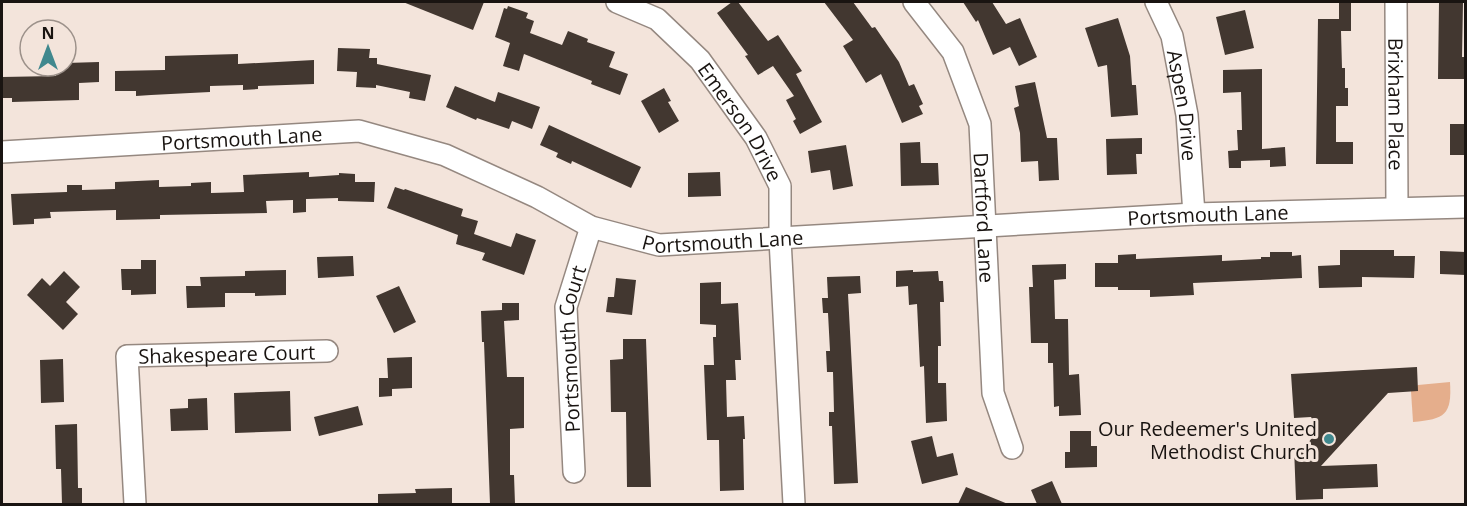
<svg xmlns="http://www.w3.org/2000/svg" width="1467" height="506" font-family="'Open Sans',sans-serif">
<rect width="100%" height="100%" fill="#f3e4db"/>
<!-- green -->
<path fill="#e5ae8c" d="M1450,382C1452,415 1445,419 1413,422L1411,391L1418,385Z"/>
<!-- building -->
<path fill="#423730" d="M403,2H484L473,30Z
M732,2H738L768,41L778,35L802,71L796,74L822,122L800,134L793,121L796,119L786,100L794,96L773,66L758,75L745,56L748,55L717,13Z
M824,2H853L872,28L875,27L899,62L909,86L914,84L923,104L919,106L923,114L902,123L881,74L866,83L843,46L853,40Z
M963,2H992L1006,24L1020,18L1037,57L1019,66L1010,47L993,55L978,20L976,22Z
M1339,2H1351V31H1341L1342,68H1345V88H1348V106H1336V142H1353V164H1316L1318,19H1339Z
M1439,2H1463L1462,57H1466V79H1438Z
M508,6L528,13L526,18L534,21L530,33L562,45L568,31L588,39L587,42L615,52L609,67L628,74L620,95L591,84L592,81L524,54L519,71L503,66L510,43L495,37L504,8L507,9Z
M1245,10L1254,48L1225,55L1216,17Z
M1118,18L1130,56L1132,85H1136L1138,115L1111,117L1107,65L1098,67L1085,28Z
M338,48L370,49L369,58H377V64L431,75L425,101L409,98L410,92L376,85V88L356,87L357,72L337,71Z
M238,54V64L314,60V84L258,86V89L243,90V85L210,86V92L151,95L136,96V91H115V71L165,70V56Z
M99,62V82L79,83V100L12,102V98H3L2,77L56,76V66H66V63Z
M1262,69V149L1285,147L1286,166L1270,167V160L1241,161V168H1229L1228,151L1238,150L1237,130H1242L1241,92L1223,93V70Z
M1035,82L1047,138H1057L1059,180L1039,181L1038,161L1021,162L1020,133L1014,108L1019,106L1015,86Z
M455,86L495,102L498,92L540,107L532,129L512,121L509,129L477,118L476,120L446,107Z
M664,88L671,101L668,102L679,121L659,133L641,101Z
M1450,124H1466V155H1450Z
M549,125L641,167L631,188L572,161L571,164L556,157L558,153L540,145Z
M1142,138V154H1136L1137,174L1107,175L1106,139Z
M920,142L921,163H938L939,185L901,186L900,143Z
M846,145L853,186L833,190L830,170L811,173L808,151Z
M309,172V177L339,175V173L355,174V182H375L374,202L338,201V198L306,199V212L293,213V200L266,201L267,213L160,215V219L116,220V210L50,212L51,218L34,219V224L13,225L11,194L67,192V185H82V190L115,189V182L159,180V187L191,186V183L211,182V193L244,192L243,175Z
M720,172L721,196L688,197V173Z
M395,187L404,190L405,189L463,209L461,216L478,221L474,234L511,247L516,233L536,240L524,275L482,260L485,253L456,244L458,235L387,208Z
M1340,250H1394V256H1415L1414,278L1362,277V287L1319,288L1318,266L1340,265Z
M1440,251L1466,252V275L1440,274Z
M1270,252H1292V256L1301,255L1302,278L1193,283L1194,295L1150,297V290H1118V287H1095V263H1118V255L1136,254V259L1222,255V261L1261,259V257H1270Z
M353,256L354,276L318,278L317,257Z
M141,260H156V294L131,295V290H122L121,269H141Z
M1066,264V279L1054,280L1055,319H1068L1069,375L1079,374L1081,415L1059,416V406L1054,407L1053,363H1048V343H1031L1029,287H1033L1032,265Z
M286,270V295L255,296V293H225V307L187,308L186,286H201L200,277L245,276V271Z
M913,270V272L938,271L939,281H943L944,302H940L941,346H938V383H946L947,421L926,423L924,366L920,367L917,304L909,305L908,286L896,287V271Z
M64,271L80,287L66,302L78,314L63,330L27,295L42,278L50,286Z
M860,276L861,293L848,294L858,483L834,484L832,426H829V412H834L833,372H827L826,351H830L828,313H823L822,298H828L827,277Z
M616,278L636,280L632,315L606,312L608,297H614Z
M721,282V304L738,303L741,360H735L736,380H726L727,417L744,416L745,439H743L744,490L720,491L719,440H707L704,365H714L713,337H716V325L700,324V283Z
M399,286L416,322L394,333L376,296Z
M502,303H519V320L504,321L507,377H524V428L510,429V475H514L515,504H490L484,342H482L481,311L502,310Z
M623,339H646L651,487H627L626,412H611L610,360L623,359Z
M412,357V388L392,389V396L379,397V378H388L387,358Z
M63,359L64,402L41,403L40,360Z
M1417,367L1418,391L1388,393L1321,466L1377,464L1378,487L1323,489V499L1296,500L1294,447H1305L1318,430L1311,417L1294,418L1291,374Z
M290,391L291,431L235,433L234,393Z
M207,398L208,430L171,431L170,409L188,408V399Z
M358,406L363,425L319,436L314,417Z
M77,424L78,488H82V504H62L61,469H56L55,425Z
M1070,431H1091V446H1097V467L1065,468V452H1070Z
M932,436L937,457L953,453L958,475L922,484L911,441Z
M1052,481L1062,504H1037L1031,490Z
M966,487L1008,504H958Z
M452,488V504H378V494L416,493L415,489Z"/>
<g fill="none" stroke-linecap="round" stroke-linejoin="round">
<defs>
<g id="minor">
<path id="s1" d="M617,2L657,19L700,60L756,138L780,186V239L794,504"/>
<path id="s2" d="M914,2L953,52L980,124L993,393L1012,448"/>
<path id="s3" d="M1156,2L1172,36L1187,115L1194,214"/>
<path id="s4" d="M1396,2L1397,208"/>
<path id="s5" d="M2,152L359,131L445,155L537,197L591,227L659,245L1194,214L1466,207"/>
<path id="s6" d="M574,472L566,307L591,227"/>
<path id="s7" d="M135,504L127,356L327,351"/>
</g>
</defs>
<!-- minor casing -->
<use href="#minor" stroke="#958880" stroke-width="24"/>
<!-- minor -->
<use href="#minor" stroke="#fff" stroke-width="21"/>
</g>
<!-- markers -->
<circle fill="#40888e" stroke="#f3e4db" stroke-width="2" cx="1329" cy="439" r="6"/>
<g text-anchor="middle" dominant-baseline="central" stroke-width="6" stroke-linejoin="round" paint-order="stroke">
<!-- street labels -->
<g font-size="20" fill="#191411" stroke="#f3e4db">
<text stroke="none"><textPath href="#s4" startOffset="102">Brixham Place</textPath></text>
<text stroke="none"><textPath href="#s3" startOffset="108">Aspen Drive</textPath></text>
<text stroke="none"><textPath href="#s1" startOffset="177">Emerson Drive</textPath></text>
<text stroke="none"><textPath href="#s5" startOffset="240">Portsmouth Lane</textPath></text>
<text stroke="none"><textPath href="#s5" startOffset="1230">Portsmouth Lane</textPath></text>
<text stroke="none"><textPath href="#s2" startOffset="234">Dartford Lane</textPath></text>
<text stroke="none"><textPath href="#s5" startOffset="744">Portsmouth Lane</textPath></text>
<text stroke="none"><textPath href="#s6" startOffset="124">Portsmouth Court</textPath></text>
<text stroke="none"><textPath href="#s7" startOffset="248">Shakespeare Court</textPath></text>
</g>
<!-- poi labels -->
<g font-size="20" fill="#191411" stroke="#f3e4db" text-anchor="end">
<text x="1317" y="428">Our Redeemer's United<tspan x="1317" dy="23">Methodist Church</tspan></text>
</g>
</g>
<!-- border -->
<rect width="1467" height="506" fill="none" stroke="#191411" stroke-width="6"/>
<!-- north arrow -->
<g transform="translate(48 48)"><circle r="28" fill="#f3e4db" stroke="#9c918a" stroke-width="1.5"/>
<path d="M0-4.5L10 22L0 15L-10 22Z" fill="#40888e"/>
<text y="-9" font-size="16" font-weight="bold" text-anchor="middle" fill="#191411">N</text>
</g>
</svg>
